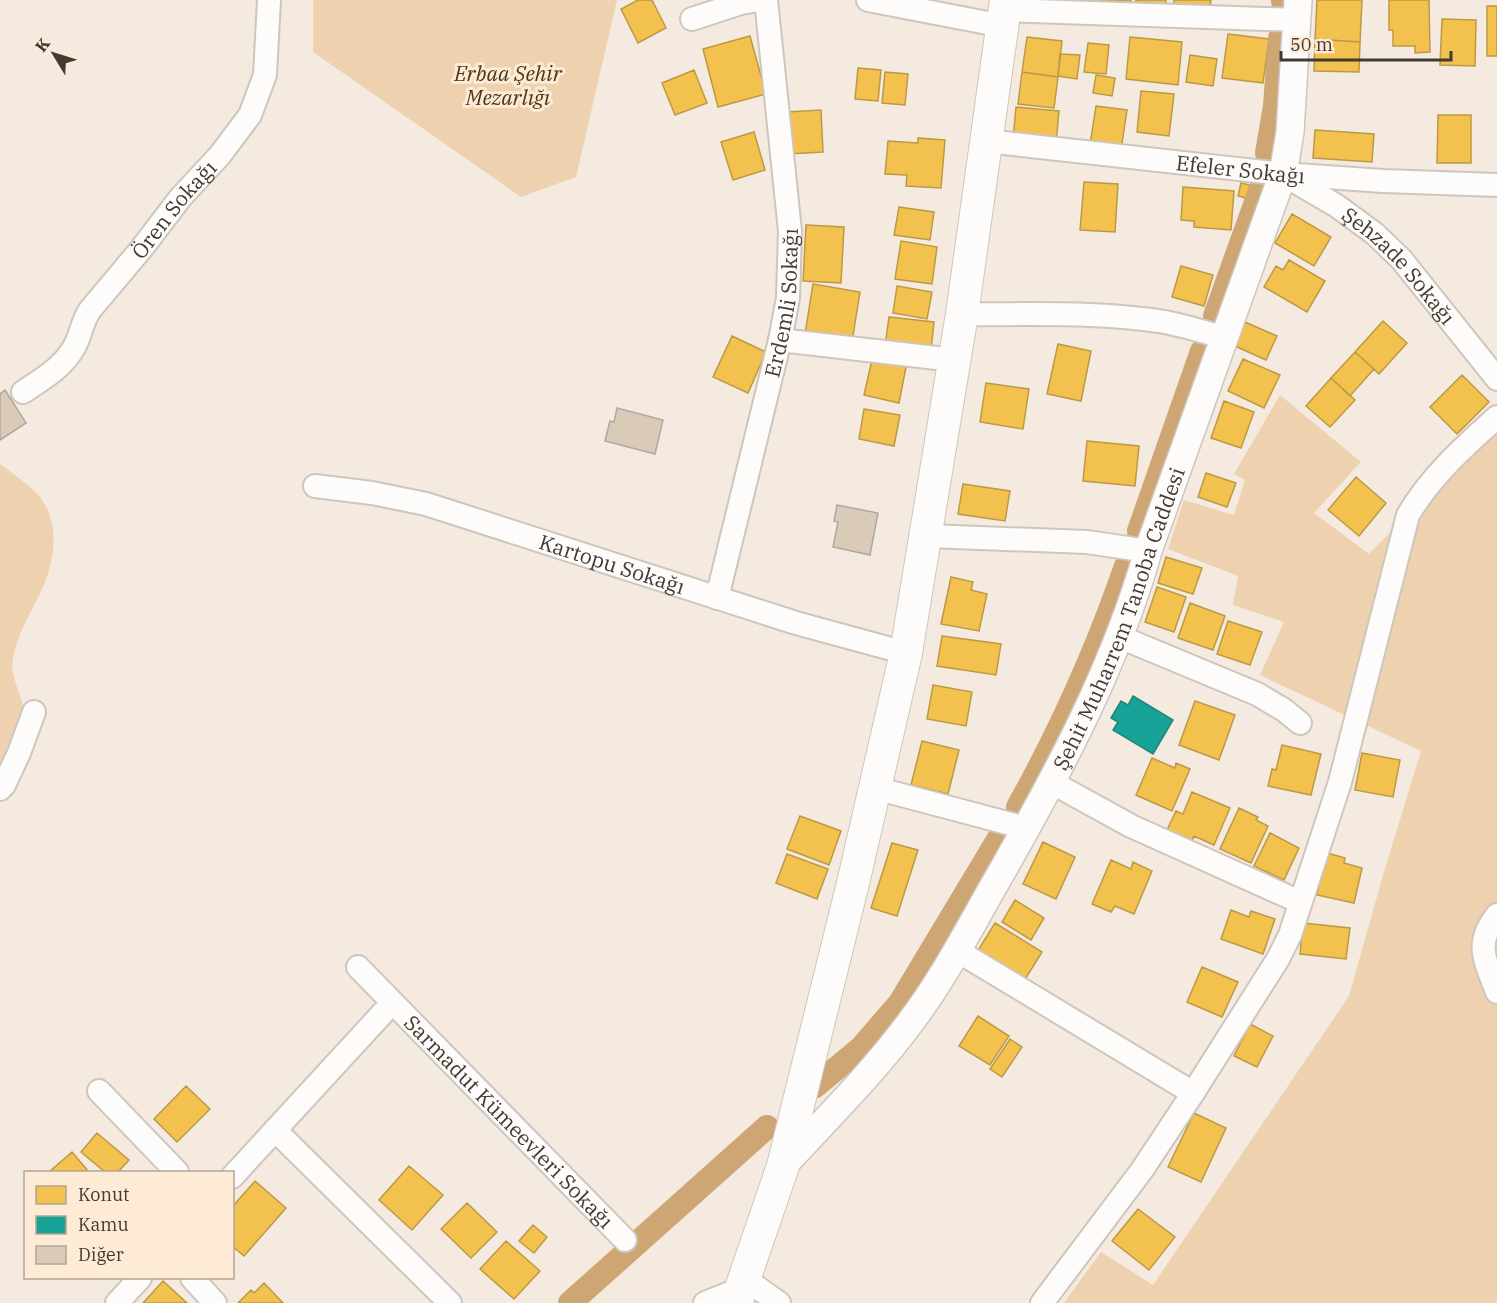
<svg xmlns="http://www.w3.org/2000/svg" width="1497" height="1303" font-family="'IBM Plex Serif',serif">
<rect width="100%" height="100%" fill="#f4eadf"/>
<!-- green -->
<path fill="#eed2b0" d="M313,0H617L576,177L521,197L313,52Z
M1280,395L1361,462L1314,513L1369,554L1441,480L1497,428V1303H1064L1101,1252L1153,1285L1349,996L1383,875L1421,751L1260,675L1284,622L1233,605L1238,576L1168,549L1184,500L1234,515L1245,480L1234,474Z
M0,464C14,475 31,485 42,500C61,527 54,567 39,595C29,616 17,635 13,658C10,673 18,688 22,702C27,722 8,757 0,776Z"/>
<!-- homes -->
<path fill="#f2c14e" stroke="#bd9946" stroke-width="1.5" d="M638,0H652L666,28L638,43L621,9Z
M1089,0H1131L1130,10L1088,8Z
M1136,0H1166L1165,11L1135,8Z
M1174,0H1211L1209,16L1172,11Z
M1317,0H1362L1360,42L1315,39Z
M1389,0H1429L1430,52L1415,53V46H1393V30H1389Z
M1487,6H1497V56H1487Z
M1442,19L1476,20L1475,66L1440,65Z
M1228,34L1269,39L1263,83L1222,78Z
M750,36L766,94L718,107L703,49Z
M1027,37L1062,41L1058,77L1022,72Z
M1130,37L1182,42L1178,85L1126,79Z
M1315,39L1360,42L1359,72L1314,71Z
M1088,43L1109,45L1106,74L1084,72Z
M1060,54L1080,55L1077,79L1058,76Z
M1190,55L1217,59L1213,86L1186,82Z
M858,68L881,70L878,101L855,99Z
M694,70L707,103L675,115L662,83Z
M885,72L908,74L905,105L882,103Z
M1022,72L1058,77L1054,108L1018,104Z
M1096,75L1115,78L1112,96L1093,93Z
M1141,91L1174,94L1169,136L1137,132Z
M1096,106L1127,110L1121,150L1090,145Z
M1016,107L1059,111L1056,143L1013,139Z
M821,110L823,152L788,154L786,112Z
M1438,115H1471V163H1437Z
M1315,130L1374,134L1372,162L1313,158Z
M754,132L765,170L733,180L721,142Z
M918,138L945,140L941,188L906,186L907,175L885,174L888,141L918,143Z
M1084,182L1118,184L1115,232L1080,230Z
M1241,183L1254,186L1250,199L1238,196Z
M1183,187L1234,191L1231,230L1194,227V221L1181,220Z
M899,207L934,212L930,240L894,235Z
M1292,214L1331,237L1314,266L1275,243Z
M806,225L844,227L841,283L803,281Z
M901,241L937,247L932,284L895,279Z
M1289,260L1325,281L1307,312L1264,287L1276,266L1283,270Z
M1181,266L1213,275L1204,306L1172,297Z
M813,284L860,292L852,342L805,334Z
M897,286L932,292L927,319L893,313Z
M889,317L934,322L931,351L885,346Z
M1383,321L1407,343L1379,374L1355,352Z
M1245,322L1277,336L1266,360L1235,346Z
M732,336L766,352L748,393L713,377Z
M1058,344L1091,351L1081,401L1047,394Z
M1355,352L1374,369L1350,396L1331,378Z
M1243,359L1280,375L1264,408L1228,391Z
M872,360L906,367L899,403L864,395Z
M1462,375L1489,402L1457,434L1430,407Z
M1331,378L1355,400L1330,427L1306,406Z
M986,383L1029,389L1023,429L980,422Z
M1224,401L1254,412L1241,448L1211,438Z
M864,409L900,415L894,446L859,439Z
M1087,441L1139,446L1135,486L1083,481Z
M1206,473L1236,483L1227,507L1198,497Z
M1356,477L1386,503L1359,536L1328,510Z
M963,484L1010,491L1005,521L958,514Z
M1166,557L1202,568L1193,594L1158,583Z
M951,577L973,582L971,590L987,594L979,631L941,624Z
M1157,587L1186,597L1174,632L1145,622Z
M1190,603L1225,616L1213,650L1178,638Z
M1228,621L1262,632L1250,665L1217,654Z
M942,636L1001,644L996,675L937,666Z
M933,685L972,692L966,726L927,719Z
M1195,701L1235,715L1219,760L1179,745Z
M922,741L959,750L948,794L911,785Z
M1282,745L1321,754L1311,795L1268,786L1272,769L1276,770Z
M1362,753L1400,760L1393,797L1355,790Z
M1152,758L1175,768L1176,763L1190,769L1172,811L1136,795Z
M1192,792L1230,808L1214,845L1194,836L1192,841L1167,830L1176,811L1183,814Z
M1239,808L1258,817L1256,820L1268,826L1251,863L1220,849Z
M800,816L841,831L829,865L787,849Z
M1270,833L1299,848L1284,880L1254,866Z
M1043,842L1075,857L1056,899L1023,884Z
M892,843L918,850L897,916L871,908Z
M1324,852L1345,858L1344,863L1362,868L1354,903L1317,895L1320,881L1317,880Z
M787,854L828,869L817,899L776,883Z
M1111,860L1131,869L1133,862L1152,871L1134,914L1115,906L1111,912L1092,904Z
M1015,900L1044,918L1031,940L1002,922Z
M1231,910L1249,917L1251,911L1275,919L1263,954L1221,939Z
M995,923L1042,952L1024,981L977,952Z
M1303,923L1350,928L1346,959L1300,954Z
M1202,967L1238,982L1222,1017L1187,1002Z
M978,1016L1009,1036L990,1065L959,1046Z
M1250,1024L1273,1036L1257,1067L1234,1056Z
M1010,1039L1022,1047L1002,1077L990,1069Z
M186,1086L210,1109L177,1142L154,1119Z
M1194,1113L1226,1128L1201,1182L1168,1167Z
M97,1133L129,1160L118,1172H105L81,1152Z
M72,1152L89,1172H49Z
M409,1166L443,1195L412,1230L379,1200Z
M255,1181L286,1208L244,1256L232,1246V1207Z
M467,1203L497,1232L471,1258L441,1229Z
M1138,1209L1175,1237L1149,1270L1112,1241Z
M533,1225L547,1237L534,1253L519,1241Z
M506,1241L540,1271L514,1299L480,1269Z
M163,1281L187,1303H143Z
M264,1283L283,1303H238L251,1290L254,1293Z"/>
<!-- public -->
<path fill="#17a398" stroke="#24847a" stroke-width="1.5" d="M1133,696L1173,720L1153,754L1113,730L1118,722L1111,718L1121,701L1128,705Z"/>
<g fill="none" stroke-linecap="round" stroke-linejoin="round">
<!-- canal -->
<path stroke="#cda673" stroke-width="24" d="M1283,1V0
M1267,153L1275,106L1280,38
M1215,316L1261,188
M1139,531L1202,351
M1018,807C1061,730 1097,650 1126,566
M814,1087L861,1048L900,1003L998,840
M570,1303L767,1127"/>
</g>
<!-- building -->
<path fill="#dacbb9" stroke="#b0a89f" stroke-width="1.5" d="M5,390L26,423L0,440V394Z
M617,408L663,420L655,454L605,441L610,421L614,422Z
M837,505L878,513L870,555L833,547L838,522L834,521Z"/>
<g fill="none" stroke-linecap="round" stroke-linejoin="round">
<defs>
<g id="minor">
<path d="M868,0L1003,26"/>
<path d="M1005,10L1296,20"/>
<path d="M692,19L741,3L758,0"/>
<path id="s1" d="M986,141L1283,174L1383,181L1497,185"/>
<path id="s2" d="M1289,178L1337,206L1375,234L1401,259L1497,379"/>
<path d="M962,314C1029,315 1099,311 1165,322C1185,326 1204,332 1223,337"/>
<path d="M780,340L954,360"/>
<path id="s3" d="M23,392C41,380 62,368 73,349C81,337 81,323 90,310L142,248L181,197L220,155L250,115L265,75L269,0"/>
<path id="s4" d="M315,486L372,493L426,504L796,623L906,653"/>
<path d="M927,536L1087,542L1148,551"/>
<path id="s5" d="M717,598L780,340L788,298L790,231L766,0"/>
<path d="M1120,637L1257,694L1284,710L1300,723"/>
<path d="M1051,782L1131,826L1300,902"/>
<path d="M875,788L1026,828"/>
<path d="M0,789L4,785L19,753L34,712"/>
<path d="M1497,915C1474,944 1485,960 1497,992"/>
<path d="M956,950L1193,1093"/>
<path id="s6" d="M358,967L625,1240"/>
<path d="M99,1091L177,1172"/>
<path d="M275,1130L450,1303"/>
<path d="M232,1177L392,1003"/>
<path d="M192,1278L215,1303"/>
<path d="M744,1278L779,1303"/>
<path d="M117,1303L140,1278"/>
<path d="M705,1303L740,1289"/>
<path d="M1042,1303L1142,1170L1193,1093L1278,959L1290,935L1340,782L1408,515C1431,476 1464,447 1497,417"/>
</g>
<g id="tertiary">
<path id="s7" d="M783,1166C827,1118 874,1072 912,1020C945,976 970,927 997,880C1057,775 1115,668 1148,551L1283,174L1290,132L1298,0"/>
</g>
<path id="secondary" d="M736,1303L783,1166L854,879L906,653L962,314L1006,0"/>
</defs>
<!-- minor casing -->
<use href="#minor" stroke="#cec6bd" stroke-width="26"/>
<!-- tertiary casing -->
<use href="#tertiary" stroke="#cec6bd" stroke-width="30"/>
<!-- secondary casing -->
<use href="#secondary" stroke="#cec6bd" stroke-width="34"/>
<!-- minor -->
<use href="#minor" stroke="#fdfcfa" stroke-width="22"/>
<!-- tertiary -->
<use href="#tertiary" stroke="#fdfcfa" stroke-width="27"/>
<!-- secondary -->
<use href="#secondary" stroke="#fdfcfa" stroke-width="32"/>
</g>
<g text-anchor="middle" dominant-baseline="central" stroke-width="6" stroke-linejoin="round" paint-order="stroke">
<!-- park labels -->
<g font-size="21" font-style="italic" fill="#4c3518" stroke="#fdebd6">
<text x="508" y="73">Erbaa Şehir<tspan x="508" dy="24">Mezarlığı</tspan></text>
</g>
<!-- street labels -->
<g font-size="21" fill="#423b33" stroke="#fdebd6">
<text stroke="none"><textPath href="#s1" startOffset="256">Efeler Sokağı</textPath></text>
<text stroke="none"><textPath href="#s3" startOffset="240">Ören Sokağı</textPath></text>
<text stroke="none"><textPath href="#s2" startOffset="142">Şehzade Sokağı</textPath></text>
<text stroke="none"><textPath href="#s5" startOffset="303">Erdemli Sokağı</textPath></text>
<text stroke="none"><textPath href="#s4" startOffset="308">Kartopu Sokağı</textPath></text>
<text stroke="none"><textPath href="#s7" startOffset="648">Şehit Muharrem Tanoba Caddesi</textPath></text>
<text stroke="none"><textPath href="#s6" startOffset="216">Sarmadut Kümeevleri Sokağı</textPath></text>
</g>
</g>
<!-- legend -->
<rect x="24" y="1171" width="210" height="108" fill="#fdebd6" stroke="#b2a595" stroke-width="1.5"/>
<rect x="36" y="1186" width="30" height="18" fill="#f2c14e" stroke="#b2a595" stroke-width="1.5"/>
<text x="78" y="1201" font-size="18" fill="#423b33">Konut</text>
<rect x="36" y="1216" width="30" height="18" fill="#17a398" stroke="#b2a595" stroke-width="1.5"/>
<text x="78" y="1231" font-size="18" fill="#423b33">Kamu</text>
<rect x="36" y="1246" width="30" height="18" fill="#dacbb9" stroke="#b2a595" stroke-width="1.5"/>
<text x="78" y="1261" font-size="18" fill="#423b33">Diğer</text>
<!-- north arrow -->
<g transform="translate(54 54) rotate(308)" stroke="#fdebd6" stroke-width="4.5" paint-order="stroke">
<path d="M0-4.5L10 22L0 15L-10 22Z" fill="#423b33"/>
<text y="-9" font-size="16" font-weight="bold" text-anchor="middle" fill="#423b33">K</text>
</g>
<!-- scale -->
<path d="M1281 51v9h170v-9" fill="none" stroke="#423b33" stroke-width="3"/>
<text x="1290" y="51" font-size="18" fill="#423b33" stroke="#fdebd6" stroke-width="4.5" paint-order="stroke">50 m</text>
</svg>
